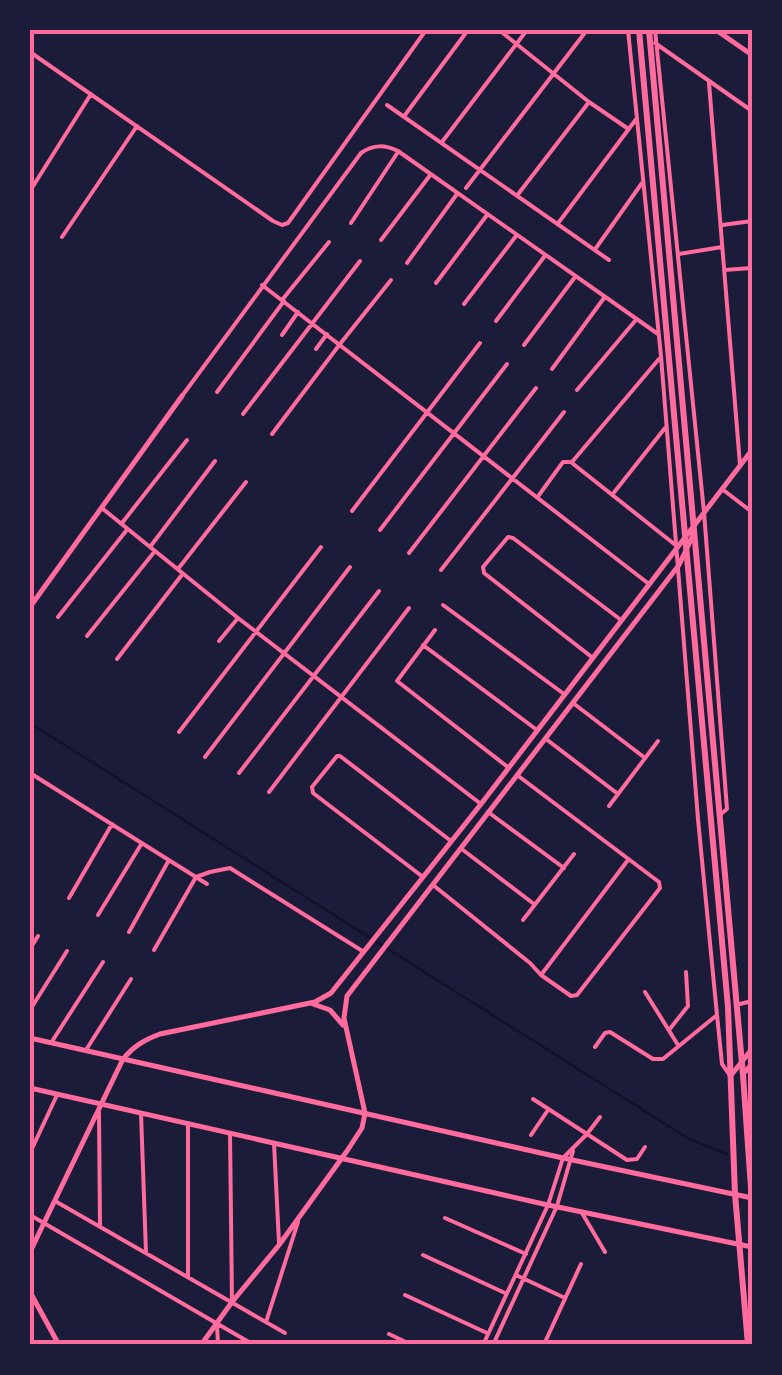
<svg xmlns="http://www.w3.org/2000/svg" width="782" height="1375" font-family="Poppins,sans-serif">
<rect width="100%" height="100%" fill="#1b1b3a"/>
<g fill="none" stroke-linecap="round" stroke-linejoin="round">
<!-- stream -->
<path stroke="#12122b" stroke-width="2.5" d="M30,723L689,1139L727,1154"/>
<!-- minor -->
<path stroke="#ff6b9d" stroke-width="4" d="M499,30L589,102L627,128
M628,30L661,356L698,819L717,1015L722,1064L729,1074
M655,30L704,512L727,809L721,814
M655,43L752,111
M30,52L273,221L282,225L288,223L426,30
M709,83L740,465
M387,105L609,260
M405,115L468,30
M442,142L527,30
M466,188L587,30
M30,191L91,94
M519,193L589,102
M559,222L637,118
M351,223L398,152
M722,225L752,221
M62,237L137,126
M381,240L431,174
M596,248L642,183
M679,254L722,247
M407,263L457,194
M724,270L752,268
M436,283L487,215
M262,285L649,584
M282,300L329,242
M464,304L516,236
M496,321L544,257
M282,335L298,312
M524,345L575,277
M316,349L327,334
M552,369L604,298
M577,390L635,321
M217,392L284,301
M182,396L361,153C374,144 385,145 398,151L658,334
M243,414L360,261
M272,434L340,344L391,280
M572,462L659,359
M572,463L678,547
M722,489L752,512
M539,495L563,462H572
M612,495L665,428
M103,509L238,618L481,804
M352,511L480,343
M122,523L187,440
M380,530L507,364
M150,547L215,461
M409,553L536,388
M178,569L246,482
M441,570L564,412
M443,605L564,694
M58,617L126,531
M435,630L397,681L509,768
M87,636L155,551
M219,641L238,618
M423,645L537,730
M593,658L484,573L483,567L508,537L513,538L621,620
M117,659L181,576
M573,703L645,758
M179,732L321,547
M546,739L618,794
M205,757L350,567
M30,773L207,884
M239,773L379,591
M269,792L409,608
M609,806L658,741
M488,812L564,868
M463,850L534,904
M423,877L313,793L312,787L337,756H340L451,841
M433,885L530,963L541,975L571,996L577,995L660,888L659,882L517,775
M69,898L112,824
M98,915L142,843
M523,920L574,854
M129,932L169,860
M30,949L38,936
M154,950L196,877L210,872L230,868L364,952
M541,975L628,860
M645,992L678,1045
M736,1005L752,1001
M30,1010L67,951
M669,1030L688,1006L686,972
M51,1043L103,962
M595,1047L605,1033L610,1032L653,1059H663L717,1015
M86,1050L131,979
M533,1099L627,1160L637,1159L645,1147
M99,1112L100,1227
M141,1113L146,1253
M188,1123V1277
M230,1133L232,1302
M531,1135L548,1110
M274,1143L279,1243
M30,1153L57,1095
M55,1201L285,1333
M582,1213L605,1252
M30,1215L254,1345
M445,1218L526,1254
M423,1255L505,1293
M516,1275L565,1298
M405,1295L487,1333
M266,1322L298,1222
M217,1324L218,1345
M389,1334L412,1345
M546,1340L581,1264
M483,1345L548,1205L563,1158L587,1134L600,1117
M493,1345L557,1206L573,1151
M543,1345V1344"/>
<!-- tertiary -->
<path stroke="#ff6b9d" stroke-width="5" d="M716,30L752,55
M30,607L182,396
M313,1004L330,1010L343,1025
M732,1074L752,1049
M743,1074L752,1064
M30,1252L123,1059C134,1046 144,1040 160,1034L315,1002L331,993L481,804L752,450
M30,1292L59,1345
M201,1345L232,1302L279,1245L347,1151L362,1128L365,1113L344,1018L347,996L679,565L694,533"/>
<!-- secondary -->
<path stroke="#ff6b9d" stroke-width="5" d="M30,1038L563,1158L752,1198
M30,1088L548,1205L752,1247"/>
<!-- primary -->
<path stroke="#ff6b9d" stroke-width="6" d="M639,30L728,1007L735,1194L748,1345
M649,30L743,1075L752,1202"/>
</g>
<!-- border -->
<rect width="782" height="1375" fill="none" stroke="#1b1b3a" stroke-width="65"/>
<rect x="32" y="32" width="718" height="1310" fill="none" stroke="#ff6b9d" stroke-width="4"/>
</svg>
